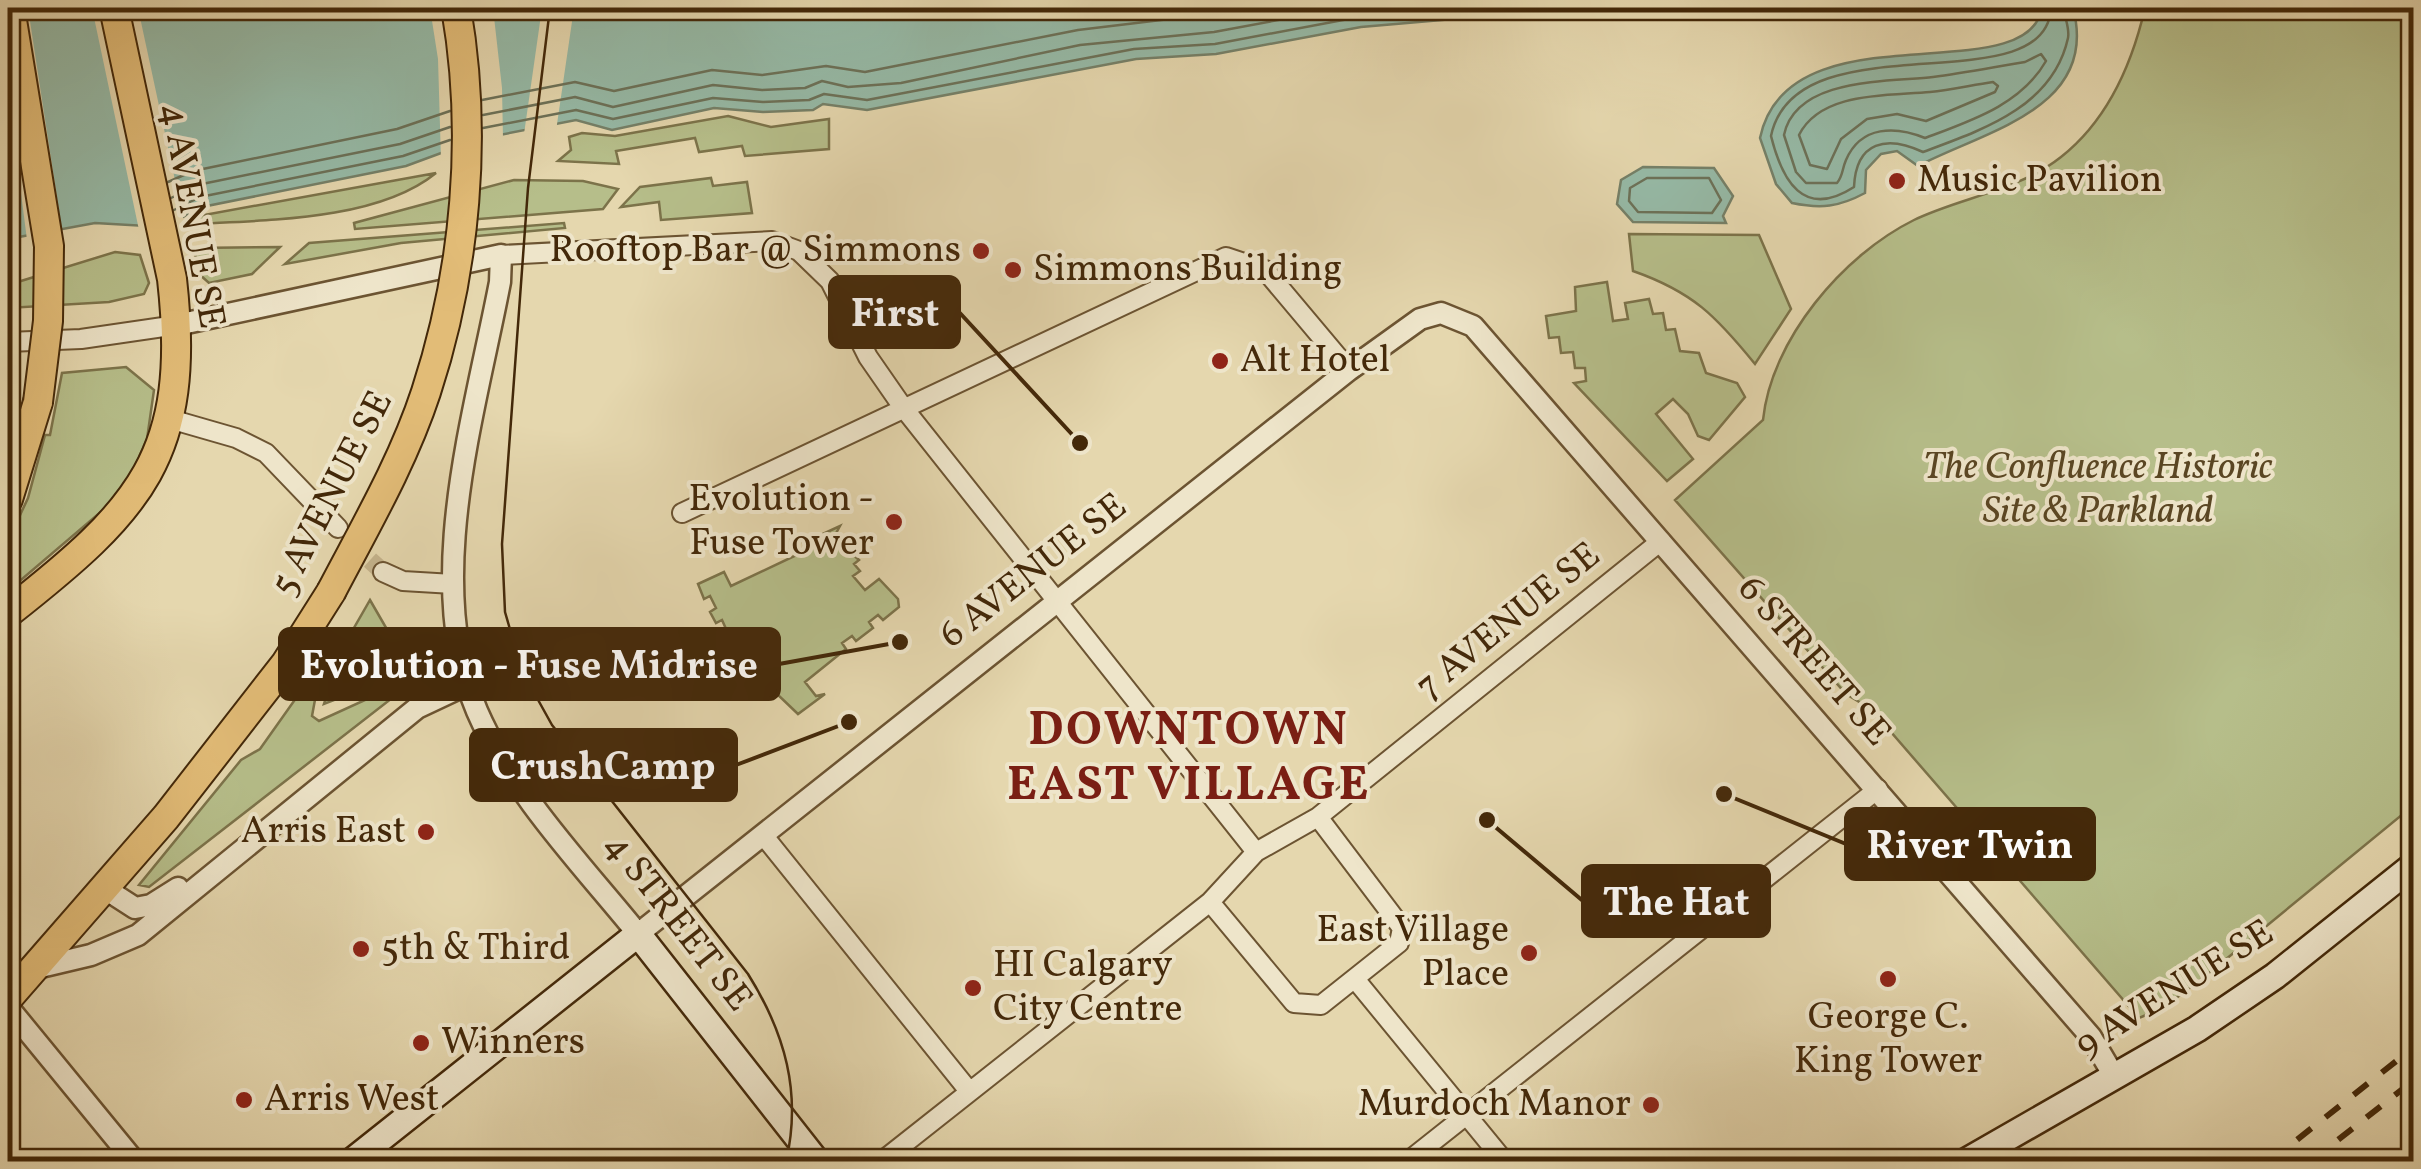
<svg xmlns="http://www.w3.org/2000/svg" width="2421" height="1169" font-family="Vollkorn,serif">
<rect width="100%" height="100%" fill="#e5d7ae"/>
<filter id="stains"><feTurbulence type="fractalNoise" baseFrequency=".002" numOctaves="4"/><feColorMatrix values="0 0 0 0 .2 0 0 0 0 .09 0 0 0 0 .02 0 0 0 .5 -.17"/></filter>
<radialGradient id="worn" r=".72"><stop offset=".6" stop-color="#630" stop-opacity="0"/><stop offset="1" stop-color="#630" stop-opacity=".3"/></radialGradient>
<!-- green -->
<path fill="#b6be8a" stroke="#7c734a" stroke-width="2.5" d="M2145,8H2413L2414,805L2203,978L2163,1008L2139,1018L1871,709L1846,694L1675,500L1763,420C1771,340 1843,255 1914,220C1962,197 2018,191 2061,157C2108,120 2132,64 2145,8Z
M728,116L771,127L829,119V149L745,156L742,146L699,152L695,138L616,151L619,164L558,161L571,150L569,137L582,133L615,136Z
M436,173C377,221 265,220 193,224V217Z
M711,178L713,186L747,182L752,213L661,220L659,202L621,207L640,187Z
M514,180L583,181L618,189L603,209L355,229L354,223Z
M564,223L565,228L401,243L285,264L309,243Z
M1629,234L1759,235L1791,309L1755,364C1716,316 1693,292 1633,271Z
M280,247L252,274L209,283L199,274L194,248Z
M115,252L140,255L149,283L144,294L109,302L8,308V285Z
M1607,282L1613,321L1628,319L1625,303L1649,299L1653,314L1663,313L1666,330L1675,329L1680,351L1699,353L1706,373L1737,383L1745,397L1709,440L1698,436L1688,414L1673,399L1656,414L1693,459L1667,481L1574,383L1586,381L1585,368H1575L1573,352L1561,353L1559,337L1549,338L1546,316L1576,311L1575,287Z
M126,367L154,390L147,439L123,493L8,591V541L28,498L45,435H50L62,373Z
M840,526L834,537L859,560L854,564L860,571L853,576L865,590L879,579L898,599L899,607L883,620L878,615L869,622L873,628L856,641L852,636L842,643L846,649L805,682L816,696L825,694L798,714L774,691L766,696L752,682L758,676L745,660L730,677L697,672L692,666L726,646L721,635L727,631L722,620L716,623L710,612L716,608L710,596L704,599L698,584L724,572L731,586L805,551L803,543Z
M370,600L407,664L389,679L324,704L343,647Z
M402,683L405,688L149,887L139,885L241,760L260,749L306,684L317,689L312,716L319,721Z"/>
<!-- water -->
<path fill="#96baa7" stroke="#758068" stroke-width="2.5" d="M8,8H1517L1465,18L1361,27L1216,54L1136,59L867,110L823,104L813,110L763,112L714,108L612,130L576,120L479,139L406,166L202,207L164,227L95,223L8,239Z
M2042,8H2073C2100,109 1984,131 1918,166L1897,151L1881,154L1866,170L1865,193C1839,207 1821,209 1792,203L1776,184L1760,138C1788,5 2027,93 2042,8Z
M1643,167L1714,168L1733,196L1723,216L1726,223L1633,222L1617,204L1621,180Z"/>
<!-- pier -->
<path fill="#e5d7ae" d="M8,8H28L59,211L61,234L27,240L8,91Z
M92,8H138L184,222L165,232L139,230Z
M430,8H493L502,88L503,139L441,160L438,59Z
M542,8H574L556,131L524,134Z"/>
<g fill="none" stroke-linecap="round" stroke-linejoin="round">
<!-- shore -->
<path stroke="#6c7158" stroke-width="2.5" d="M2051,8C2046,106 1796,17 1771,136C1782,180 1803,220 1854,187C1856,141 1887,135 1923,152C1982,130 2053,107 2068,38C2070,28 2064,17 2064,8
M2041,54L2046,61C2021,105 1970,121 1925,138C1896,126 1861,125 1846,160C1842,169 1843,176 1837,183H1806L1796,172L1784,135C1796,77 1889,82 1933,77C1964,73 1994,67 2025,62Z
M1993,82L1998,86L1995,92L1926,121L1897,114L1867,119L1841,139L1827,169L1810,165L1799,135C1821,91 1889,96 1930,92C1951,90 1972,85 1993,82Z
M482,100L575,82L614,91L712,70L762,75L826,66L865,72L1078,30L1261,8
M483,115L575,97L613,107L713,85L762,90L805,88L822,81L848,87L901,83L1080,45L1214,32L1343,8
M483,128L576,110L613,119L713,98L763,102L809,100L824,94L867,100L1134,49L1215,44L1359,17L1468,8
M1647,178H1709L1721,200L1712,213L1638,212L1629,201L1630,188Z
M168,182L193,171L397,129L450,111
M171,198L197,185L400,144L450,127
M174,210L200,197L403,156L450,140"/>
<!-- minor-tunnel -->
<path stroke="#c5b48d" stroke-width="18" stroke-dasharray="18 9" stroke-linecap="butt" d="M350,542L383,572"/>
<defs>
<path id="minor" d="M501,255L772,241L799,251L830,281L868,357L902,406L1256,852
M8,342L81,339L177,325
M170,419L236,438L266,453L338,528
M682,513L1226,257L1265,270L1349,370
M383,572L403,581L453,584
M763,835L969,1091
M1210,902L1294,1003L1321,1005L1399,943L1402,928L1318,817
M1355,979L1505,1162
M881,1162L1210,902L1256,852L1318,817L1661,541
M1407,1162L1878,789"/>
<path id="tertiary" d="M177,325L501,255L500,282C475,413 422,583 477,711C513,794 582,865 638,934L1349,370L1420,319L1441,313L1473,326L2091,1037L2114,1076
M104,888L135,908L151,905L178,888
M32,969L91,955L138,935L417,708L468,684
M8,1007L135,1162"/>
<path id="secondary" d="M351,1162L638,934L817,1162
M1965,1162L2197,1029L2275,976L2414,865"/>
<path id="primary" d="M8,613C140,509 192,456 172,279L114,8
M8,998L166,817L286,663L331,592"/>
<path id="trunk" d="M8,499L38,402"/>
</defs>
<!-- minor casing -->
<use href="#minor" stroke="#6c5432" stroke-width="22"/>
<!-- tertiary casing -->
<use href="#tertiary" stroke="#6c5432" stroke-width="25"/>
<!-- secondary casing -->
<use href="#secondary" stroke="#432809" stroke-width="30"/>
<!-- primary casing -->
<use href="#primary" stroke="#432809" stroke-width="32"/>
<!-- trunk casing -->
<use href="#trunk" stroke="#432809" stroke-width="32"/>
<!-- minor -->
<use href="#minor" stroke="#eee5ca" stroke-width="18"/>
<!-- tertiary -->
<use href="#tertiary" stroke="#eee5ca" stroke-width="20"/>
<!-- secondary -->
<use href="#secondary" stroke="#eee5ca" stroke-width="25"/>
<!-- primary -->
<use href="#primary" stroke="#e2bc77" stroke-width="28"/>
<!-- trunk -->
<use href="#trunk" stroke="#e2bc77" stroke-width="28"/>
<!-- tram -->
<path stroke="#432809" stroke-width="2.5" d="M550,8L528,188L502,544L505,612L522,671L552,725L748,974C785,1033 802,1093 786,1162"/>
<!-- rail -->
<path stroke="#432809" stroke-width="6" stroke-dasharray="18 18" stroke-linecap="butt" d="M2269,1162L2414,1047
M2310,1162L2414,1080"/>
<defs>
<path id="primary-bridge" d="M331,592C365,527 403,462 426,392C466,270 478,134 456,8"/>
<path id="trunk-bridge" d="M10,8L49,246L48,321L38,402"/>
</defs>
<!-- primary-bridge casing -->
<use href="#primary-bridge" stroke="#432809" stroke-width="32" stroke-linecap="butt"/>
<!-- trunk-bridge casing -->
<use href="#trunk-bridge" stroke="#432809" stroke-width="32" stroke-linecap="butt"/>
<!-- primary-bridge -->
<use href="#primary-bridge" stroke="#e2bc77" stroke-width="28"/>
<!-- trunk-bridge -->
<use href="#trunk-bridge" stroke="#e2bc77" stroke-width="28"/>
</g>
<!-- markers -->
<g fill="#8f2418" stroke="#eee5ca" stroke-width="4">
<circle cx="1897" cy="181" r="10"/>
<circle cx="981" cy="251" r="10"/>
<circle cx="1013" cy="270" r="10"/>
<circle cx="1220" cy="361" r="10"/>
<circle cx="894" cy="522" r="10"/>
<circle cx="426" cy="832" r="10"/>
<circle cx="361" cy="949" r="10"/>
<circle cx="1529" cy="953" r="10"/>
<circle cx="1888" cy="979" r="10"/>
<circle cx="973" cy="988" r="10"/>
<circle cx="421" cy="1043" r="10"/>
<circle cx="244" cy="1100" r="10"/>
<circle cx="1651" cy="1105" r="10"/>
</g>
<g text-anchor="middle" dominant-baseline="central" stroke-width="8" stroke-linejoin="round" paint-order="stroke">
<!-- poi labels -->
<g font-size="38" fill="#432809" stroke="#eee5ca" text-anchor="start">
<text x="1917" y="181">Music Pavilion</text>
<text x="961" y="251" text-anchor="end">Rooftop Bar @ Simmons</text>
<text x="1033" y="270">Simmons Building</text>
<text x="1240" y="361">Alt Hotel</text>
<text x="874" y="500" text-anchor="end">Evolution -<tspan x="874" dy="44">Fuse Tower</tspan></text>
<text x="406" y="832" text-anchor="end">Arris East</text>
<text x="1509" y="931" text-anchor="end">East Village<tspan x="1509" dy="44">Place</tspan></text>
<text x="381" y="949">5th &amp; Third</text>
<text x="993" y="966">HI Calgary<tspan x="993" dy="44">City Centre</tspan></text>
<text x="1888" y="1018" text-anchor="middle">George C.<tspan x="1888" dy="44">King Tower</tspan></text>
<text x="441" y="1043">Winners</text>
<text x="264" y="1100">Arris West</text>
<text x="1631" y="1105" text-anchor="end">Murdoch Manor</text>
</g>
<!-- street labels -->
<g font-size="38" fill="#432809" stroke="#eee5ca">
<text transform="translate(191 216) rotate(80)">4 AVENUE SE</text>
<text transform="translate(333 494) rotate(-63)">5 AVENUE SE</text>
<text transform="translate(1034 572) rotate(-38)">6 AVENUE SE</text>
<text transform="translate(1509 622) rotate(-39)">7 AVENUE SE</text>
<text transform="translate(1813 662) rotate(49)">6 STREET SE</text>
<text transform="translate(677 923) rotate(52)">4 STREET SE</text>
<text transform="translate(2175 990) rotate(-32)">9 AVENUE SE</text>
</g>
<!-- park labels -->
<g font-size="38" font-style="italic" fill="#5a4623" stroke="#eee5ca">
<text x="2098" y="468">The Confluence Historic<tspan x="2098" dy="44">Site &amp; Parkland</tspan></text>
</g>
<!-- district labels -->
<g font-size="48" font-weight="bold" letter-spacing="2.5" fill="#7a1f14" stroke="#eee5ca">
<text x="1189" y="731">DOWNTOWN<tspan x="1189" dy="55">EAST VILLAGE</tspan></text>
</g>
</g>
<!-- callouts -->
<path fill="none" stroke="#432809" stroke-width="4" d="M1080 443L959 312M900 642L779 664M849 722L736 765M1724 794L1846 844M1487 820L1583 901"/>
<g fill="#432809" stroke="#eee5ca" stroke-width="4">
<circle cx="1080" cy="443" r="10"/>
<circle cx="900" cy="642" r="10"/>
<circle cx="849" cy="722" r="10"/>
<circle cx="1724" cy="794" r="10"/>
<circle cx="1487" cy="820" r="10"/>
</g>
<g fill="#432809" stroke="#432809" stroke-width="4">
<rect x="830" y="277" width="129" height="70" rx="10"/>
<rect x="280" y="629" width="499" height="70" rx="10"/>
<rect x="471" y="730" width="265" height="70" rx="10"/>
<rect x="1846" y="809" width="248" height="70" rx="10"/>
<rect x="1583" y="866" width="186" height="70" rx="10"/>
</g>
<g font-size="40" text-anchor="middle" font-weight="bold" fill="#fff">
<text x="895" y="326">First</text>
<text x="529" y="678">Evolution - Fuse Midrise</text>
<text x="603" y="779">CrushCamp</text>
<text x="1970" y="858">River Twin</text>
<text x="1676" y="915">The Hat</text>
</g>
<!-- margin -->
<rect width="2421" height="1169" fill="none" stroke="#e5d7ae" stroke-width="40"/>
<rect x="10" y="10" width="2401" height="1149" fill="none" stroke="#432809" stroke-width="5"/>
<rect x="20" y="20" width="2381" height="1129" fill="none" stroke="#432809" stroke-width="2.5"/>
<rect width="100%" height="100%" filter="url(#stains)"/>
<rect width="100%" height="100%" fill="url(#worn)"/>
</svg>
